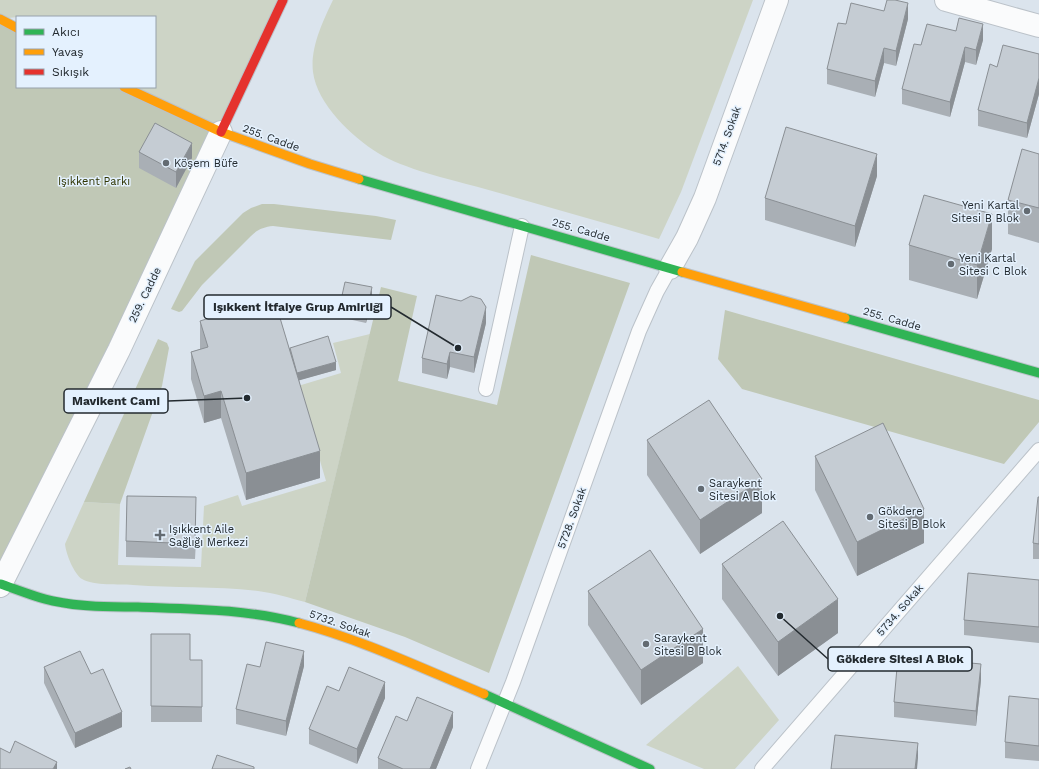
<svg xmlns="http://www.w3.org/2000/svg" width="1039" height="769" font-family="'Work Sans',sans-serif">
<rect width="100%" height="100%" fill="#dbe4ed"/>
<!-- green -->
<path fill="#cdd4c6" d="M0,0H283L221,132L124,87H155V17H17L0,19Z
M333,0H753L681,192L659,239C598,221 538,204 478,187C448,179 404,169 378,153C352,137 317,104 313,72C310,48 323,21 333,0Z
M370,334L305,602C290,598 274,593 258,591C216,586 175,588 133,585C119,584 94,586 82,579C74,574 66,554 65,544L84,502L120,504L118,565L201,567L204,506L238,495L242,506L326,481L298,386L341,373L333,343Z
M738,666L779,720L735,769H704L646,745Z"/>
<!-- forest -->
<path fill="#c0c8b6" d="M0,19L17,28V87H124L221,132L0,586Z
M262,204H274L376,216L396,220L391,240L273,226C264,227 258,229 251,236L202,285L182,311L179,312L171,309L195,261L243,213L251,208Z
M531,255L630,283L489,673L405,637L305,602L381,287L417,296L398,381L497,405Z
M725,310L1039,400V422L1004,464L742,389L718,359Z
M158,339L167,343L169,348L162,386L120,504L84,502Z"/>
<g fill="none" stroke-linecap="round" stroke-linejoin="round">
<defs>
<path id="lane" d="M486,389L522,226
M478,769L513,682L639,331L657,291L670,268
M762,769L1039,450"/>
<path id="street" d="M946,0L1039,26
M670,268L687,238L705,198L777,0
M0,586L119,350L221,132"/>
<path id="fast" d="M359,179L682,272
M845,318L1039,373
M1,584C18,590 35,597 53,601C81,607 110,607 138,607C193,609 246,609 299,623
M484,694L650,769"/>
<path id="slow" d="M0,19L17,28
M124,87L221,132L310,164L359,179
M682,272L845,318
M299,623C363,640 423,669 484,694"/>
<path id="jam" d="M221,132L283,0"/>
</defs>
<!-- lane casing -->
<use href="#lane" stroke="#bbc2c9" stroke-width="16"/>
<!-- street casing -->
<use href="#street" stroke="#bbc2c9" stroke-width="24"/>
<!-- fast casing -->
<use href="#fast" stroke="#bbc2c9" stroke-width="11"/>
<!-- slow casing -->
<use href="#slow" stroke="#bbc2c9" stroke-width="11"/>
<!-- jam casing -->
<use href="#jam" stroke="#bbc2c9" stroke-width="11"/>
<!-- lane -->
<use href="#lane" stroke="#fafbfc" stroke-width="14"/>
<!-- street -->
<use href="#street" stroke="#fafbfc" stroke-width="22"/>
<!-- fast -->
<use href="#fast" stroke="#30b455" stroke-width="9"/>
<!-- slow -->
<use href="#slow" stroke="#ff9f0a" stroke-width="9"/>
<!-- jam -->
<use href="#jam" stroke="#e5322d" stroke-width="9"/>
</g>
<!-- wall -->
<path fill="#a9afb5" d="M908,19L896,66L884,63L875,97L827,84V69L846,24Z
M983,40L976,65L965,62L950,117L902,104V89L921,45Z
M1039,54V94L1027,138L978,126V110L997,67Z
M139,152L192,158L176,188L139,168Z
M1039,154V243L1008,234V200Z
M877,176L855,247L765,220V198Z
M909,245L992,249L977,299L909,280Z
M372,295L366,323L339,317V309Z
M200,321L290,348L336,370L299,380L320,478L246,500L221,418L204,423L191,379V352L200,349Z
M486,323L474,373L450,367L447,379L422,373V358Z
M647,440L762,513L700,554L647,475Z
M815,456L924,543L857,576L815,490Z
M1039,497V559H1033V543Z
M196,513L195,559L126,557V541Z
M722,564L838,633L778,676L722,599Z
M1039,580V643L964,635V620Z
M588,591L703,663L641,705L588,625Z
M151,634L190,660H202V722H151Z
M304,666L286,736L236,724V709L260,667Z
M44,667L122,727L75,748L44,683Z
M981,680L976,726L894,717V702Z
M339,691L385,698L357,764L309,744V729Z
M1039,699V761L1005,758V742Z
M407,721L453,727L436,769H378V758Z"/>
<!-- shaded-wall -->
<path fill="#8a8f94" d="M908,3V19L896,66V51Z
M983,24V40L976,65V50Z
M965,47V62L950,117V102Z
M884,48V63L875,97V81Z
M1039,78V94L1027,138V123Z
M192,143V158L176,188V172Z
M877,154V176L855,247V226Z
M992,214V249L977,299V265Z
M372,287V295L366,323V315Z
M486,307V323L474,373V357Z
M450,352V367L447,379V364Z
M336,362V370L297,381V373Z
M221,391V418L204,423V396Z
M320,451V478L246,500V473Z
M762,479V513L700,554V520Z
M196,497V513L195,559V544Z
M924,509V543L857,576V542Z
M838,599V633L778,676V642Z
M703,629V663L641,705V670Z
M304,651V666L286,736V721Z
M981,664V680L976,726V711Z
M385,682V698L357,764V749Z
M122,712V727L75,748V733Z
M453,712V727L436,769H430Z
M918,743V758L917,769H915Z
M57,762V769H53Z"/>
<!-- building -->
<path fill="#c5ccd3" stroke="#8a8f94" d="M887,0H895L908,3L896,51L884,48L875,81L827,69L838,23L846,24L851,3L884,11Z
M959,18L983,24L976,50L965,47L950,102L902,89L914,44L921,45L927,24L956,31Z
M1003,45L1039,54V78L1027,123L978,110L990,64L997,67Z
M155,123L192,143L176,172L139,152Z
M786,127L877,154L855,226L765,198Z
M1022,149L1039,154V208L1008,200Z
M924,195L992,214L977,265L909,245Z
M345,282L372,287L366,315L339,309Z
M436,295L461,301L471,296L481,299L486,307L474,357L450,352L447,364L422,358Z
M274,298L320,451L246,473L221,391L204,396L191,352L208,347L200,321Z
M328,336L336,362L297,373L290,348Z
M709,400L762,479L700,520L647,440Z
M883,423L924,509L857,542L815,456Z
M127,496L196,497L195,544L126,541Z
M1038,497H1039V544L1033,543Z
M783,521L838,599L778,642L722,564Z
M650,550L703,629L641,670L588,591Z
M968,573L1039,580V627L964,620Z
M151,634H190V660H202V707L151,706Z
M266,642L304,651L286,721L236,709L247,664L260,667Z
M80,651L91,674L103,669L122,712L75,733L44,667Z
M898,656L981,664L976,711L894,702Z
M349,667L385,682L357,749L309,729L327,686L339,691Z
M1009,696L1039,699V746L1005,742Z
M417,697L453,712L430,769H403L378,758L396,716L407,721Z
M835,735L918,743L915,769H831Z
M15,741L57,762L53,769H0V748L10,753Z
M217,755L254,767V769H212Z
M130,767L131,769H125Z"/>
<!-- markers -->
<g fill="#636b72" stroke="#e4f1fe" stroke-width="1.5">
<circle cx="166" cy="163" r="4"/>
<circle cx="1027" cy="211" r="4"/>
<circle cx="951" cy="264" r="4"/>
<circle cx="701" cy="489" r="4"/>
<circle cx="870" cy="517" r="4"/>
<path d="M158 529h4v4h4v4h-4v4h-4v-4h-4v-4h4z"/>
<circle cx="646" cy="644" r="4"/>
</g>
<g text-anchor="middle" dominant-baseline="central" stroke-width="3" stroke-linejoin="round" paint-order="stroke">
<!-- street labels -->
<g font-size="11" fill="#232a2f" stroke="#e4f1fe">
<text transform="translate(727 136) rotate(-70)">5714. Sokak</text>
<text transform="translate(271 138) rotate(20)">255. Cadde</text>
<text transform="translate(581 230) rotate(16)">255. Cadde</text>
<text transform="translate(145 295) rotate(-64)">259. Cadde</text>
<text transform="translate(892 319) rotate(16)">255. Cadde</text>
<text transform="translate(572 518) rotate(-70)">5728. Sokak</text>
<text transform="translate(900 610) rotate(-49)">5734. Sokak</text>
<text transform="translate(340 624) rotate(19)">5732. Sokak</text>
</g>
<!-- poi labels -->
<g font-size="11" fill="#232a2f" stroke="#e4f1fe" text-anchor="start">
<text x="174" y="163">Köşem Büfe</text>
<text x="1019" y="205" text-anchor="end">Yeni Kartal<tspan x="1019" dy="13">Sitesi B Blok</tspan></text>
<text x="959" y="258">Yeni Kartal<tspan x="959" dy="13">Sitesi C Blok</tspan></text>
<text x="709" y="483">Saraykent<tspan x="709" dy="13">Sitesi A Blok</tspan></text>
<text x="878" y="511">Gökdere<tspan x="878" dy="13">Sitesi B Blok</tspan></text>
<text x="169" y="529">Işıkkent Aile<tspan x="169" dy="13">Sağlığı Merkezi</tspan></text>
<text x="654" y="638">Saraykent<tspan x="654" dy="13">Sitesi B Blok</tspan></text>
</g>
<!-- park labels -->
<g font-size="11" fill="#2f3401" stroke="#e4f1fe">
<text x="94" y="181">Işıkkent Parkı</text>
</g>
</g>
<!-- callouts -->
<path fill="none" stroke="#232a2f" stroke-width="1.5" d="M458 348L391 307M247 398L168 401M780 616L828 659"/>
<g fill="#232a2f" stroke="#e4f1fe" stroke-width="1.5">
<circle cx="458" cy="348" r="4"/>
<circle cx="247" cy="398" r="4"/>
<circle cx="780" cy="616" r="4"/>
</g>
<g fill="#e4f1fe" stroke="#232a2f" stroke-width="1.5">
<rect x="204" y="295" width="187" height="24" rx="4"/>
<rect x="64" y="389" width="104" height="24" rx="4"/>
<rect x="828" y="647" width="144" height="24" rx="4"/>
</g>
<g font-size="12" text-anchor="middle" font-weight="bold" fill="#232a2f">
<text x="298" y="311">Işıkkent İtfaiye Grup Amirliği</text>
<text x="116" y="405">Mavikent Cami</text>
<text x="900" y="663">Gökdere Sitesi A Blok</text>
</g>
<!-- legend -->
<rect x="16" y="16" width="140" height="72" fill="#e4f1fe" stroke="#97a1ab"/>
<rect x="24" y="29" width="20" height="6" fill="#30b455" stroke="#97a1ab"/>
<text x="52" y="36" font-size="12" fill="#232a2f">Akıcı</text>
<rect x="24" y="49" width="20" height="6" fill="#ff9f0a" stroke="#97a1ab"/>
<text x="52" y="56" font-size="12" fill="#232a2f">Yavaş</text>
<rect x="24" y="69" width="20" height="6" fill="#e5322d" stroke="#97a1ab"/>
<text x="52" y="76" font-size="12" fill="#232a2f">Sıkışık</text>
</svg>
